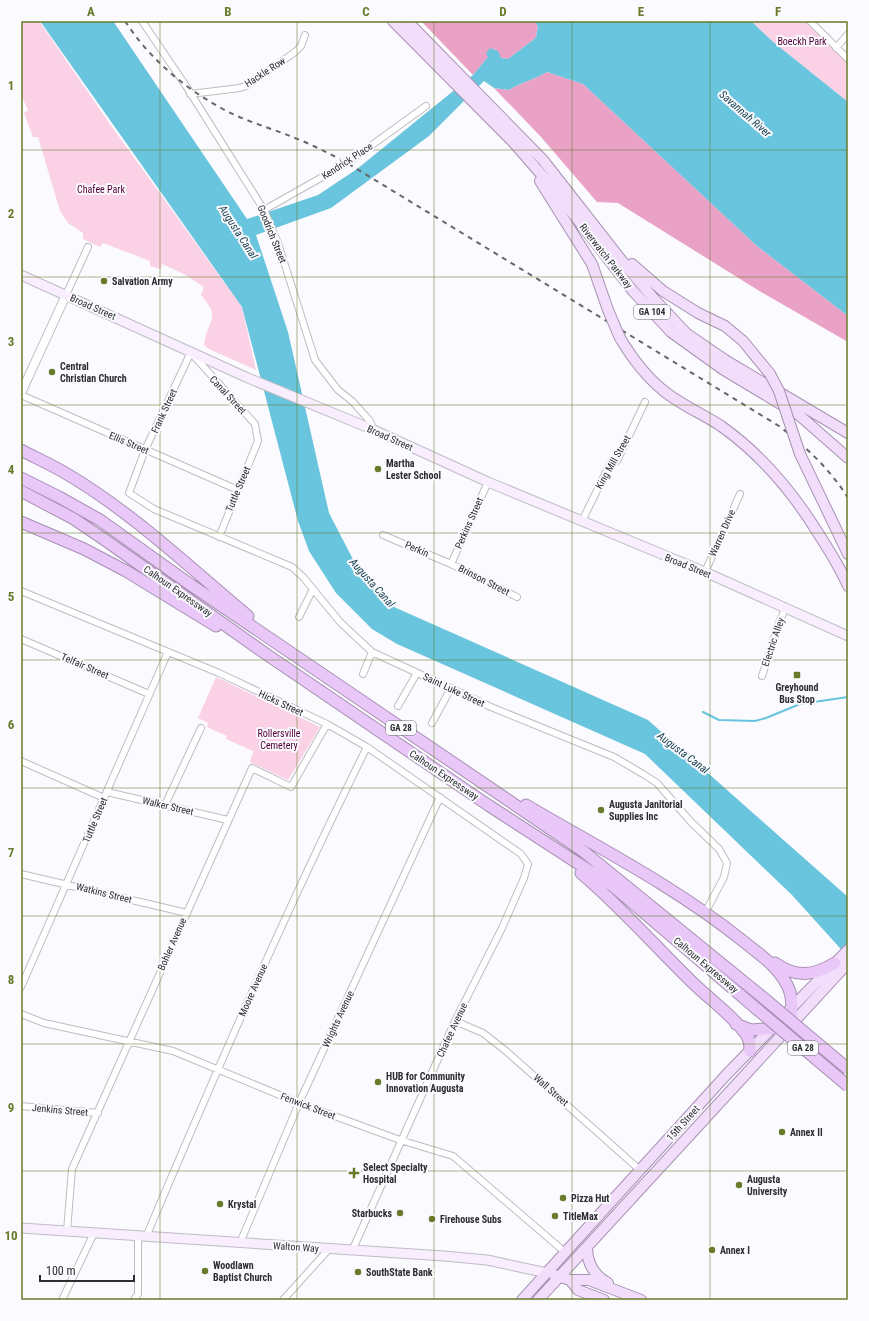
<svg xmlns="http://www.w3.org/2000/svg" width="869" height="1321" font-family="'Roboto Condensed',sans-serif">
<rect width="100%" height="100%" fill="#fafaff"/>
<!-- green -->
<path fill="#fbd1e5" d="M21,21H39L112,127L242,307L256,370L209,349L204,345C208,317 222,320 201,295L204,287L184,274L162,264L161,269L150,266V261L103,243L100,247L83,239V233L68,223L60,211L38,137H33L24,113L28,110L21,95Z
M751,21H809L848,59V102L772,41Z
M216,677L320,727L288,780L250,762L253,751L226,739L227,736L207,727L208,723L198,718Z"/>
<!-- forest -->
<path fill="#e9a2c5" d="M421,21H534L538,25L536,37L533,40L508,59L501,58L495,49L473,75Z
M547,72L583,84L757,246L848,316V342L761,292L618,203L597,202L541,137L494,88L509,90C521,82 534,80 547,72Z"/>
<!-- water -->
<path fill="#69c4de" d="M40,21H113L247,219L318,195L357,169L473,75L488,57L486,53L490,48L498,51L501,58L508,59L533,40L536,37L538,26L534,21H751L772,41L848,102V316L757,246L583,84L547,72C534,80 521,82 509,90L494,88L484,81L429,136L331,208L256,235L288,332L329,513L358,569L394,607L648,720L848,897V957L792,895L645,754L397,644L372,629L336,593L309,551L298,521L242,307Z"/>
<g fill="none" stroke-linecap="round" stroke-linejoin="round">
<!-- stream -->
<path stroke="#69c4de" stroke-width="2" d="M703,712L719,720L755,721L766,718L800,704L848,697"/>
<defs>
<path id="minor" d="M142,21L186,86L264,210L278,243L315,360L338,390L352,401L370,421L374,430
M810,21L848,59
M836,48L848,34
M190,94L240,88L248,85L295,52L301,46L305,35
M264,210L347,163L426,106
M66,295L88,247
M191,352L145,450L129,493L154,509L292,567L303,577L340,622L372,652L491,707L614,757L643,774L657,783L691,822L719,849L727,863L724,877L705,913
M193,355L255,424L258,441L219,537
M21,395L238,490
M582,521L610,464L617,461L645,402
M383,535L451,564L517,597
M451,564L488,482
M705,572L740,494
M21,591L219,673L327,724L367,747L521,854L528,864L524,878L502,928L455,1021L352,1251
M299,617L313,589
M21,639L149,694
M363,674L372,652
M762,676L779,623L785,609
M398,706L417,673
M432,723L451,688
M21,761L104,798
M107,792L228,820
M165,805L201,728
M21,874L187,913
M21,987L168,652
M21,1014L44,1023L173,1051L299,1103L400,1140L453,1156L566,1253
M455,1021L483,1033L506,1051L640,1170
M21,1106L98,1113
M67,1231L72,1169L252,768L291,787L327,724
M146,1237C216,1072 287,908 367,747
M240,1243L299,1103L440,797
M62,1300L94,1233
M134,1300L138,1294V1236
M283,1300L329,1249"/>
<path id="tertiary" d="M21,393L66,295"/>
<path id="secondary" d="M21,275L248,378L374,430L488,482L705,572L848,636
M21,1228L444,1256L487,1260L547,1273"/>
<path id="primary" d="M393,21L514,143L553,188L633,291L671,332L724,370L799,415L848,458
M407,21L543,160L622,261L654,299L687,334L725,360L848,433
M540,181L592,264L608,310
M632,264L663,291L698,313L725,326L743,341L770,374
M620,338C632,358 645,376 664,391C681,405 703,414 721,426C762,455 792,491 818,533C829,550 840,567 848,586
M800,454L848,554
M587,1247C587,1263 593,1275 608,1283
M554,1275L570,1280H589L641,1300
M570,1280L578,1290L604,1300
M522,1300L727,1074L848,950
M538,1300L848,963"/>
<path id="motorway" d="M21,450C36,458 52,465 67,474C133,513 189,567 248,616
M21,478L59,497L100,520L191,585L583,851L766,1000
M21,491L74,519L105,540L266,654L488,805L613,886L758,1010
M21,522L84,549L126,571L216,626
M526,805C599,848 676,887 743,941C758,953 776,965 786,983C794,996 792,1012 790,1027L751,1030L736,1024
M581,873C621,907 655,946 692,982C708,998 737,1019 747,1036C750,1041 750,1045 750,1051
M775,963C796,978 813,976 835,963"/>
</defs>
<!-- minor casing -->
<use href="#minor" stroke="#bdbdc3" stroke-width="8"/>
<!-- tertiary casing -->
<use href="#tertiary" stroke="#bdbdc3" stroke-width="10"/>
<!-- secondary casing -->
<use href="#secondary" stroke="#bdbdc3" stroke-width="11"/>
<!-- primary casing -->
<use href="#primary" stroke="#a791b2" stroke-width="12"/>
<!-- motorway casing -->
<use href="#motorway" stroke="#a791b2" stroke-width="13"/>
<!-- minor -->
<use href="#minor" stroke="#fff" stroke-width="6"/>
<!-- tertiary -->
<use href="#tertiary" stroke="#fff" stroke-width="8"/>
<!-- secondary -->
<use href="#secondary" stroke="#f8eefd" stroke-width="9"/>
<!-- primary -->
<use href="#primary" stroke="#f2ddfb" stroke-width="10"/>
<!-- motorway -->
<use href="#motorway" stroke="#e9c7f8" stroke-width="11"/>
<!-- rail -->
<path stroke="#656669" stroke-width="2" stroke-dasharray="5 5" stroke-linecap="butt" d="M125,21C149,58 183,87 221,108C244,121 271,128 295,138C313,145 330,154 347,163L779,426C806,447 830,469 848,498"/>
<defs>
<path id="primary-bridge" d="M608,310L620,338
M770,374L779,391L800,454"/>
<path id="motorway-bridge" d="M766,1000L848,1069
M758,1010L848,1086"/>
</defs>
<!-- primary-bridge casing -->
<use href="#primary-bridge" stroke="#a791b2" stroke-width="12" stroke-linecap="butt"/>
<!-- motorway-bridge casing -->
<use href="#motorway-bridge" stroke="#a791b2" stroke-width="13" stroke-linecap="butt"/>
<!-- primary-bridge -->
<use href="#primary-bridge" stroke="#f2ddfb" stroke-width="10"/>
<!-- motorway-bridge -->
<use href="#motorway-bridge" stroke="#e9c7f8" stroke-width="11"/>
</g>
<!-- grid -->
<path fill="none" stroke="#687b2a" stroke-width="1" stroke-opacity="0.55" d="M160,21V1300M297,21V1300M434,21V1300M572,21V1300M710,21V1300M21,150H848M21,277H848M21,405H848M21,533H848M21,660H848M21,788H848M21,916H848M21,1044H848M21,1171H848"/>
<!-- markers -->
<g fill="#687b2a" stroke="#fafaff" stroke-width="1.5">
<circle cx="104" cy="281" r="4"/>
<circle cx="52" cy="372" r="4"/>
<circle cx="378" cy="469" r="4"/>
<rect x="793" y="671" width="8" height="8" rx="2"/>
<circle cx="601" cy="810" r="4"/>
<circle cx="378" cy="1082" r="4"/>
<circle cx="782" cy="1132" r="4"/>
<path d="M352 1167h4v4h4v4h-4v4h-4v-4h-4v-4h4z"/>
<circle cx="739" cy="1185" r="4"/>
<circle cx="563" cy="1198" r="4"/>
<circle cx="220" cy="1204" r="4"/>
<circle cx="400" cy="1213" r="4"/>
<circle cx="555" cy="1216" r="4"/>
<circle cx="432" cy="1219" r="4"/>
<circle cx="712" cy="1250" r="4"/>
<circle cx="205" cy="1271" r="4"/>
<circle cx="358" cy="1272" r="4"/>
</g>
<g text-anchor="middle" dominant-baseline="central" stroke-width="4" stroke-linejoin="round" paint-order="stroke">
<!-- shield labels -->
<g fill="#fafaff" stroke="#6a6a6d" stroke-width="1">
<rect x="634" y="305" width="36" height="14" rx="3"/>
<rect x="386" y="721" width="30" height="14" rx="3"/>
<rect x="788" y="1041" width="30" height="14" rx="3"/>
</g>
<g font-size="9" font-weight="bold" fill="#2c2d2f">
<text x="652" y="312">GA 104</text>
<text x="401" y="728">GA 28</text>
<text x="803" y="1048">GA 28</text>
</g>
<!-- park labels -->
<g font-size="10" fill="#530036" stroke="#fafaff">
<text x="802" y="41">Boeckh Park</text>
<text x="101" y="189">Chafee Park</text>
<text x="279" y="733">Rollersville<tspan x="279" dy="12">Cemetery</tspan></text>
</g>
<!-- street labels -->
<g font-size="10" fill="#2c2d2f" stroke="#fafaff">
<text transform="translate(265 72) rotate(-33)">Hackle Row</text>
<text transform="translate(347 161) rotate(-33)">Kendrick Place</text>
<text transform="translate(272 234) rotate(68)">Goodrich Street</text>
<text transform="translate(606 256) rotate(52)">Riverwatch Parkway</text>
<text transform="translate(93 307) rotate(24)">Broad Street</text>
<text transform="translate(228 395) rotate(47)">Canal Street</text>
<text transform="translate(164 411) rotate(-65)">Frank Street</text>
<text transform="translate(390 438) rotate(24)">Broad Street</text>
<text transform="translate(129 443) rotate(23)">Ellis Street</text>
<text transform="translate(613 462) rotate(-60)">King Mill Street</text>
<text transform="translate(238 489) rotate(-67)">Tuttle Street</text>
<text transform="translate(469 523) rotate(-66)">Perkins Street</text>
<text transform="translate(722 533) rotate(-66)">Warren Drive</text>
<text transform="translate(417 549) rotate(23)">Perkin</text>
<text transform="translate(688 566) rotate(22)">Broad Street</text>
<text transform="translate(484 580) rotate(27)">Brinson Street</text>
<text transform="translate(178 591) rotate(35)">Calhoun Expressway</text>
<text transform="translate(773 642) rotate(-71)">Electric Alley</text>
<text transform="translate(85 666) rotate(23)">Telfair Street</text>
<text transform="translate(454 690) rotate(25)">Saint Luke Street</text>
<text transform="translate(281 703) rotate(25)">Hicks Street</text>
<text transform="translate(444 775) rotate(34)">Calhoun Expressway</text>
<text transform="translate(168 806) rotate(13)">Walker Street</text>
<text transform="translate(95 820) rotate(-67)">Tuttle Street</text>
<text transform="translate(104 893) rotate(14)">Watkins Street</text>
<text transform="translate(172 944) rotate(-66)">Bohler Avenue</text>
<text transform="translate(706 965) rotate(40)">Calhoun Expressway</text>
<text transform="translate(253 990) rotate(-66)">Moore Avenue</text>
<text transform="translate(338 1019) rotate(-65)">Wrights Avenue</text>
<text transform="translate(452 1030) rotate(-65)">Chafee Avenue</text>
<text transform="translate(551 1090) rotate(41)">Wall Street</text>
<text transform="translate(308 1106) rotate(21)">Fenwick Street</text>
<text transform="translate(60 1110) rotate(5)">Jenkins Street</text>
<text transform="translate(683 1123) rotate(-48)">15th Street</text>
<text transform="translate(296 1247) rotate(4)">Walton Way</text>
</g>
<!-- poi labels -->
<g font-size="10" font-weight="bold" fill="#2c2d2f" stroke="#fafaff" text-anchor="start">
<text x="112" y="281">Salvation Army</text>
<text x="60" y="366">Central<tspan x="60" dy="12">Christian Church</tspan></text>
<text x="386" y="463">Martha<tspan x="386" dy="12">Lester School</tspan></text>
<text x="797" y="687" text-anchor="middle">Greyhound<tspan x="797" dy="12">Bus Stop</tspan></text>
<text x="609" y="804">Augusta Janitorial<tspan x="609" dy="12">Supplies Inc</tspan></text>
<text x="386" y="1076">HUB for Community<tspan x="386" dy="12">Innovation Augusta</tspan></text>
<text x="790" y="1132">Annex II</text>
<text x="363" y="1167">Select Specialty<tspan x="363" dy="12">Hospital</tspan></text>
<text x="747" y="1179">Augusta<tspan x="747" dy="12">University</tspan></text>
<text x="571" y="1198">Pizza Hut</text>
<text x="228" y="1204">Krystal</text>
<text x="392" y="1213" text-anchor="end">Starbucks</text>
<text x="563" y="1216">TitleMax</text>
<text x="440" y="1219">Firehouse Subs</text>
<text x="720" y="1250">Annex I</text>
<text x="213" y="1265">Woodlawn<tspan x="213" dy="12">Baptist Church</tspan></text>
<text x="366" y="1272">SouthState Bank</text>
</g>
<!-- water labels -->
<g font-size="11" font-style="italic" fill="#123d48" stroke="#fafaff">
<text transform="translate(745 114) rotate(41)">Savannah River</text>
<text transform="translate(238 232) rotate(57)">Augusta Canal</text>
<text transform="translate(372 583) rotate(48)">Augusta Canal</text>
<text transform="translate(683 753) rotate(37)">Augusta Canal</text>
</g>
</g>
<!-- border -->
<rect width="869" height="1321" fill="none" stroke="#fafaff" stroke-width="44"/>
<!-- scale -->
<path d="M40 1275v6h94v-6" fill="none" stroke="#2c2d2f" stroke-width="2"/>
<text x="46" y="1275" font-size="12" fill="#2c2d2f" stroke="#fafaff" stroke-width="3" paint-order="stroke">100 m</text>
<rect x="22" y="22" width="825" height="1277" fill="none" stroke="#687b2a" stroke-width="1.5"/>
<g font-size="13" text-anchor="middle" font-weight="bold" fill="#687b2a">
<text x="91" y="16">A</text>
<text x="228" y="16">B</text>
<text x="366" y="16">C</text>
<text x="503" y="16">D</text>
<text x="641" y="16">E</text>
<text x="778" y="16">F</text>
<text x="11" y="90">1</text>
<text x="11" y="218">2</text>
<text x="11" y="346">3</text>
<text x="11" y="474">4</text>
<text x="11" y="601">5</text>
<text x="11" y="729">6</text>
<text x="11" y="857">7</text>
<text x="11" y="984">8</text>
<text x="11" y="1112">9</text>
<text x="11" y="1240">10</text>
</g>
</svg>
